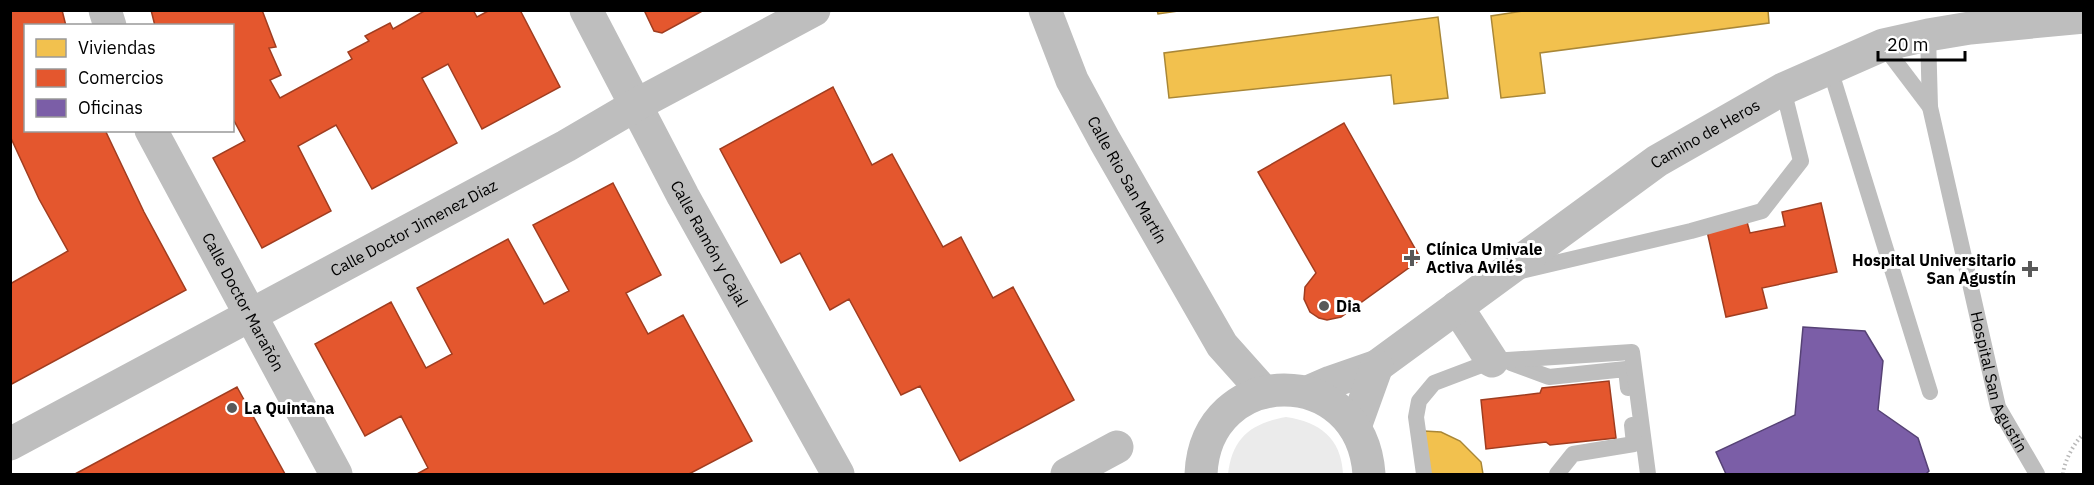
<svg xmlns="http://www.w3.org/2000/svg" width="2094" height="485" font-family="'IBM Plex Sans',sans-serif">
<rect width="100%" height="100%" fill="#fff"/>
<!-- green -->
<path fill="#ebebeb" d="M1286,417C1320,422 1341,438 1343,474H1228C1232,438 1251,423 1286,417Z"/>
<!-- homes -->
<path fill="#f2c14e" stroke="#a98737" stroke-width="1.5" d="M1157,10H1185L1158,14Z
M1530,10H1768L1769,23L1540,53L1545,93L1501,98L1491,16Z
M1438,17L1448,98L1394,104L1391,75L1169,98L1164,53Z
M1424,431L1441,432L1460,441L1481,462L1483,474H1429Z"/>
<!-- shops -->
<path fill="#e4572e" stroke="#a03d20" stroke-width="1.5" d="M10,10H62L66,26H26V130H105L144,212L186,290L10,385V284L68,251L39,199L10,136Z
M151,10H262L276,47L269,48L281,75L270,80L280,98L352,59L348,52L369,41L365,36L390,23L393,29L426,10H473L477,17L490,10H520L560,87L482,129L448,64L422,78L457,143L372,189L336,125L298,146L331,211L262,248L213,158L245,141L232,117V26H155Z
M644,10H704L662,33L654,31Z
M833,87L872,165L892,154L943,247L961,237L993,298L1013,287L1074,400L960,461L920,386L901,395L849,299L830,310L800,253L781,263L720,149Z
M1344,123L1421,259L1341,317L1327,320L1319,318L1310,312L1304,299L1305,287L1316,273L1258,172Z
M613,183L661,275L626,293L648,334L683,315L752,441L689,474H417L428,468L401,416L365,436L315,344L391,302L426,368L452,354L417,288L508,239L544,304L569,291L533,225Z
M1821,203L1837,272L1762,288L1767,308L1726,317L1707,231L1747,222L1750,233L1785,226L1782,212Z
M1609,381L1616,438L1550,445L1546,442L1486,449L1481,400L1540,393L1542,388Z
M237,387L285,474H75Z"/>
<!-- offices -->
<path fill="#7b5ea7" stroke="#564275" stroke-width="1.5" d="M1803,327L1865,331L1883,361L1878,410L1918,438L1929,471L1926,474H1726L1716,452L1795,415Z"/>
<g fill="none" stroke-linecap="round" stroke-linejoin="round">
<!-- path -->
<path stroke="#b9b9b9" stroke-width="4" stroke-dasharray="1.5 3" stroke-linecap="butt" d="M2063,474C2064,462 2074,442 2084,434"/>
<!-- lane -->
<g stroke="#bebebe" stroke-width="16">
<path id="s1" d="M1928,35L1930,107L1998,407L2037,474"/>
<path d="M1883,45L1930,107"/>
<path d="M1830,69L1930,392"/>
<path d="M1521,271L1691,231L1762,211L1801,161L1783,89"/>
<path d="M1511,363L1549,377L1626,369L1628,388"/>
<path d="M1424,474L1416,417L1419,401L1434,383L1492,361L1632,352L1648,474"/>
<path d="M1557,474L1573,454L1634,444L1632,425"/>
</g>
<!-- street -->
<g stroke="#bebebe" stroke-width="33">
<path d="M105,10L110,26"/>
<path id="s2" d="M586,10L683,196L838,474"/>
<path id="s3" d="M1045,10L1072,80L1105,141L1222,345L1264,392"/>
<path id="s4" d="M151,130L336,474"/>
<path d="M1457,307L1492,361"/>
<path id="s5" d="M1308,392L1331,382L1377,366L1657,161L1783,89L1883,45L1928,35L1970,28L2084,17"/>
<path d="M1355,427L1377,366"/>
<path id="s6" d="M10,444L566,146L636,105L814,10"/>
<path d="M1067,474L1117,447"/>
<path d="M1201,474C1206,363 1361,361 1369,474"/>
</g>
</g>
<!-- markers -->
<g fill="#595959" stroke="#fff" stroke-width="2">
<path d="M1409 249h6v6h6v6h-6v6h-6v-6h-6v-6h6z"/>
<path d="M2027 260h6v6h6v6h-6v6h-6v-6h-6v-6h6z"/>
<circle cx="1324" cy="306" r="6"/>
<circle cx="232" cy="408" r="6"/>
</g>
<g text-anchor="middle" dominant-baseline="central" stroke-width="6" stroke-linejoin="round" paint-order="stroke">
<!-- street labels -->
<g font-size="16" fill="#000" stroke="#fff">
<text stroke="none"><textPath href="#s5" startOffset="476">Camino de Heros</textPath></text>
<text stroke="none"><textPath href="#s3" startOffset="189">Calle Rio San Martín</textPath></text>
<text stroke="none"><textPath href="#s6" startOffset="458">Calle Doctor Jimenez Díaz</textPath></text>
<text stroke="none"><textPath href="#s2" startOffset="264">Calle Ramón y Cajal</textPath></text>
<text stroke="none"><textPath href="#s4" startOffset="195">Calle Doctor Marañón</textPath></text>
<text stroke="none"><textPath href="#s1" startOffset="356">Hospital San Agustín</textPath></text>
</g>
<!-- poi labels -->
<g font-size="16" font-weight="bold" fill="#000" stroke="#fff" text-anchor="start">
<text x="1426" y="249">Clínica Umivale<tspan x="1426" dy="18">Activa Avilés</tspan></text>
<text x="2016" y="260" text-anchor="end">Hospital Universitario<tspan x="2016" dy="18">San Agustín</tspan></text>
<text x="1336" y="306">Dia</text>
<text x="244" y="408">La Quintana</text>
</g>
</g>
<!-- border -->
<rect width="2094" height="485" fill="none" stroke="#000000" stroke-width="24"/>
<!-- legend -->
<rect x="24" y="24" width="210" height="108" fill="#ffffff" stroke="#999999" stroke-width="1.5"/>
<rect x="36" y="39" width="30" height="18" fill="#f2c14e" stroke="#999999" stroke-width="1.5"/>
<text x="78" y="54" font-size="18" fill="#000000">Viviendas</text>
<rect x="36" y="69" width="30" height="18" fill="#e4572e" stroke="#999999" stroke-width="1.5"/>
<text x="78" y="84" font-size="18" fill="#000000">Comercios</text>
<rect x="36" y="99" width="30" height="18" fill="#7b5ea7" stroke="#999999" stroke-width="1.5"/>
<text x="78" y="114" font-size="18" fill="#000000">Oficinas</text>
<!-- scale -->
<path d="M1878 51v9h87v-9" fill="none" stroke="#000000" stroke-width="3"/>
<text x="1887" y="51" font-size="18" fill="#000000" stroke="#ffffff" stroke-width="4.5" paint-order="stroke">20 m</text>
</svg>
